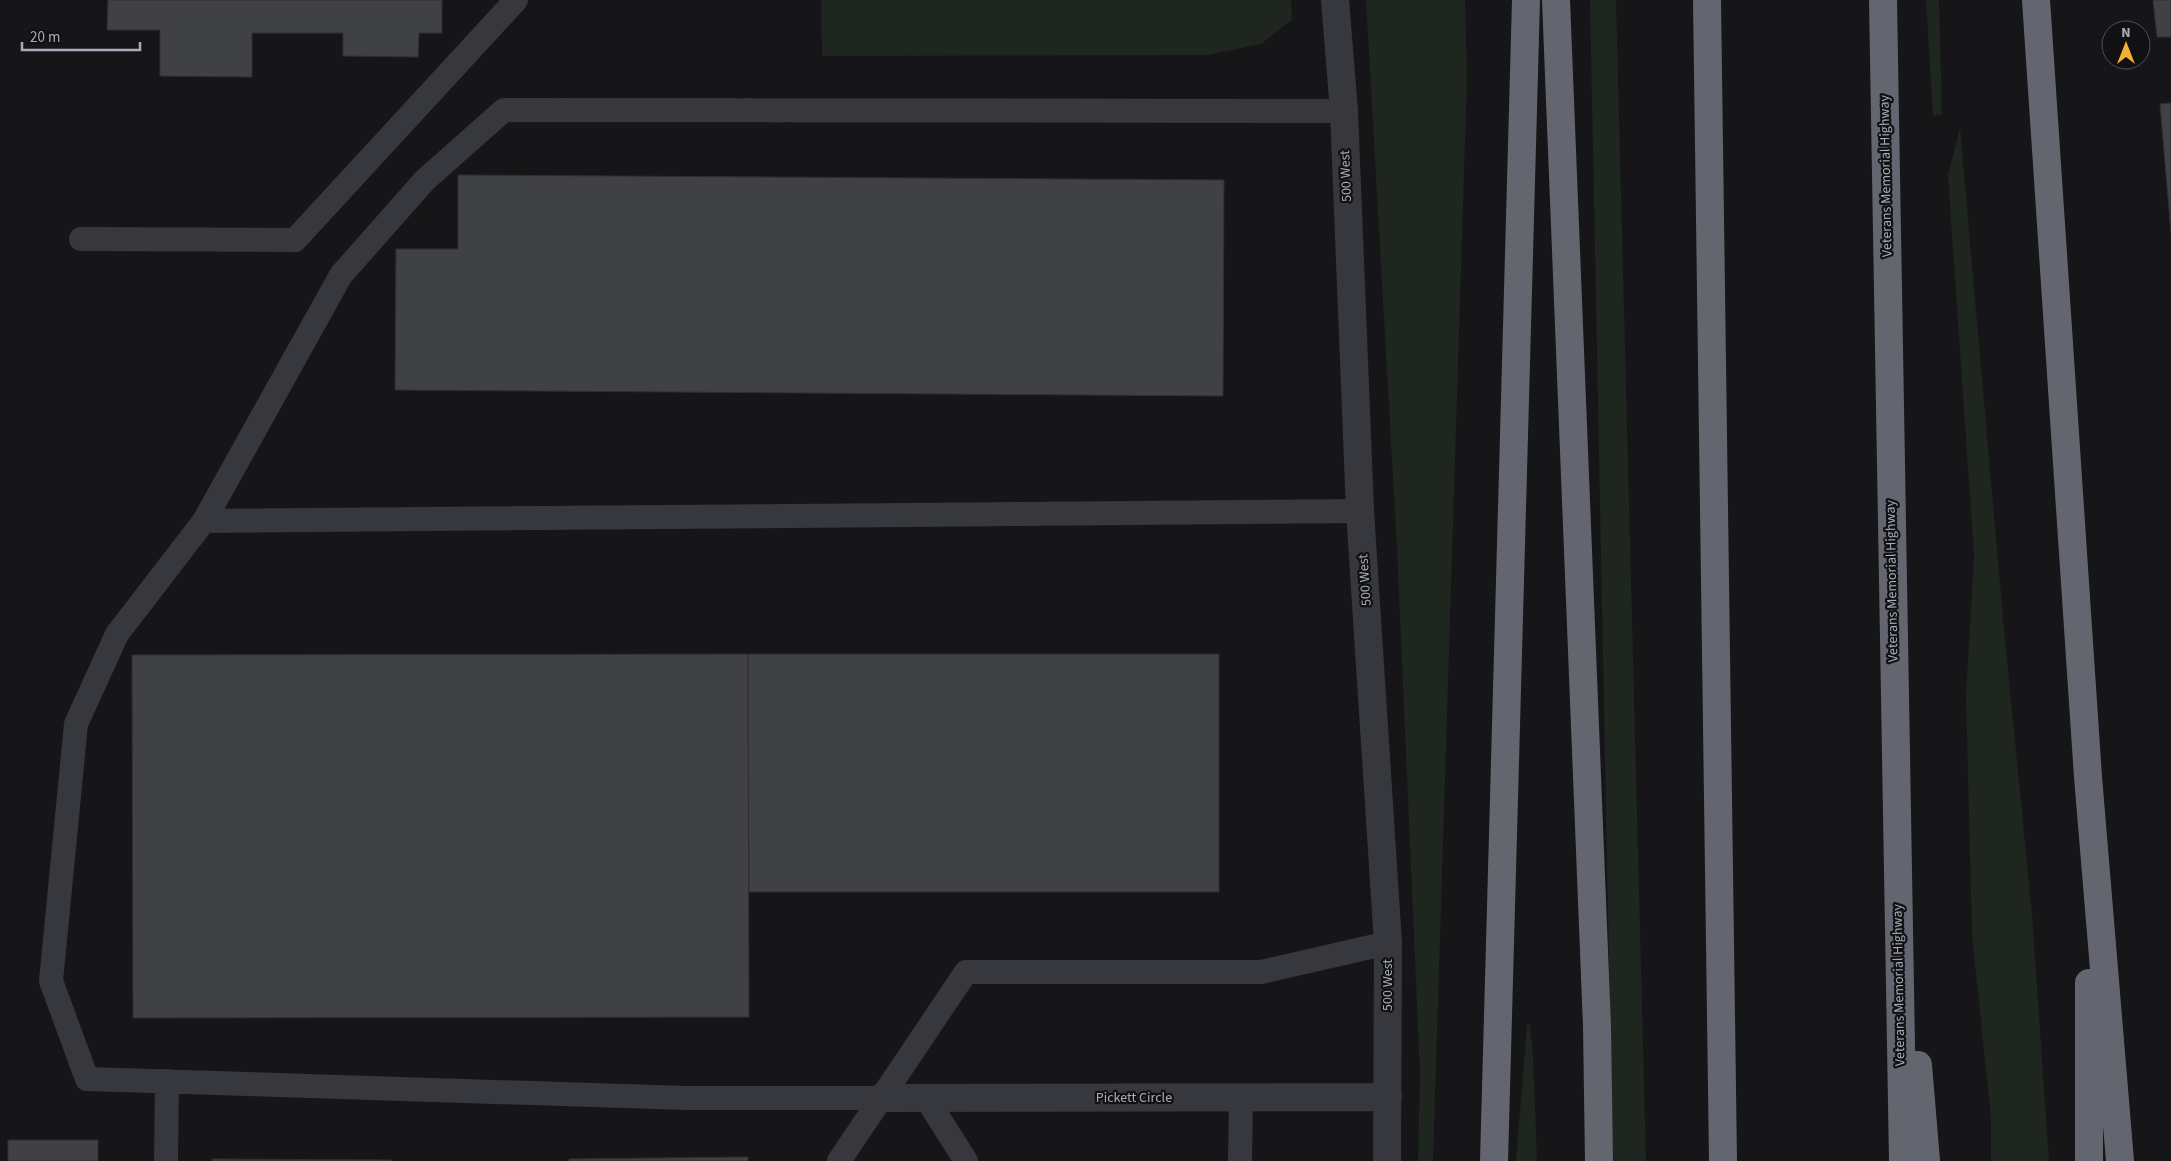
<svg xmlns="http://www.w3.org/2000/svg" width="2171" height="1161" font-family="'Source Sans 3',sans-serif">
<rect width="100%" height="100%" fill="#161618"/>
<!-- green -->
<path fill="#1e261f" d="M821,0H1291L1292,20L1261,44L1207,55L822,56Z
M1366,0H1465L1467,78L1433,1161H1418L1420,1074L1397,548Z
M1590,0H1616L1646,1161H1613Z
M1926,0H1939L1942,114L1933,116Z
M1960,128L2003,618L2032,915L2049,1161H1991V1119L1972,934L1966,695L1974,556L1948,175Z
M1530,1024L1533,1055L1537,1161H1516L1527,1025Z"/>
<!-- building -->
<path fill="#404145" stroke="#303034" d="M108,0H442V33H419L418,57L343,56V33H252V77L160,76V30H107Z
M2153,0H2171V37H2157Z
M2171,103V233L2160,104Z
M458,175L1224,180L1223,396L395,390L396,249H458Z
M748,654L749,1017L133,1018L132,655Z
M748,654H1219V892H749Z
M8,1140H98V1161H8Z
M748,1157V1161H569V1159Z
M212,1159L392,1160V1161H212Z"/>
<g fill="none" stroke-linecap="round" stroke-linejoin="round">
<!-- service -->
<path stroke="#37383d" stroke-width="24" d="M81,239L295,240L516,0
M204,521L341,275L425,180L504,110L1344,111
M880,1098H686L87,1079L51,981L76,724L117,634L204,521L1360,511
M926,1098L966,1161
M166,1161L167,1081
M839,1161L966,972H1261L1388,943
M1240,1161L1241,1097"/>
<!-- minor -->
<path stroke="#37383d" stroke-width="28" d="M1335,0L1344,111L1360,511L1388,943L1387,1161
M880,1098L1388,1097"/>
<!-- motorway -->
<path stroke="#63666e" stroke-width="28" d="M1556,0L1597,1026L1599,1161
M1707,0L1723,1161
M1883,0L1903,1161
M2036,0L2088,777L2120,1161
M2089,983V1161
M1918,1065L1926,1161
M1494,1161L1526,0"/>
</g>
<g text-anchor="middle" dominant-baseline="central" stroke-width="4.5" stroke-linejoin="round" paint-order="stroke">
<!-- street labels -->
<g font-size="14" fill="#a8adb8" stroke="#111113">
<text transform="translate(1346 176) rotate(-92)">500 West</text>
<text transform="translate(1886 176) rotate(-91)">Veterans Memorial Highway</text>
<text transform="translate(1365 580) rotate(-94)">500 West</text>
<text transform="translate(1892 581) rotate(-91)">Veterans Memorial Highway</text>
<text transform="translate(1388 985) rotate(-90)">500 West</text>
<text transform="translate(1899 985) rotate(-91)">Veterans Memorial Highway</text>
<text x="1134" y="1098">Pickett Circle</text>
</g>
</g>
<!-- north arrow -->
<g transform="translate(2126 45)"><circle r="24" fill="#111113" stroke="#4d4f55"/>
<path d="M0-4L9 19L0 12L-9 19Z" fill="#f2b134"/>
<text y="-8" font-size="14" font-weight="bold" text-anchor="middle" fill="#a8adb8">N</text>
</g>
<!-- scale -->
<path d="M22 42v8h118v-8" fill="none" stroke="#a8adb8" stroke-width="2.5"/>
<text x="30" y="42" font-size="15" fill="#a8adb8" stroke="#111113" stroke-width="4" paint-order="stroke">20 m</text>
</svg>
